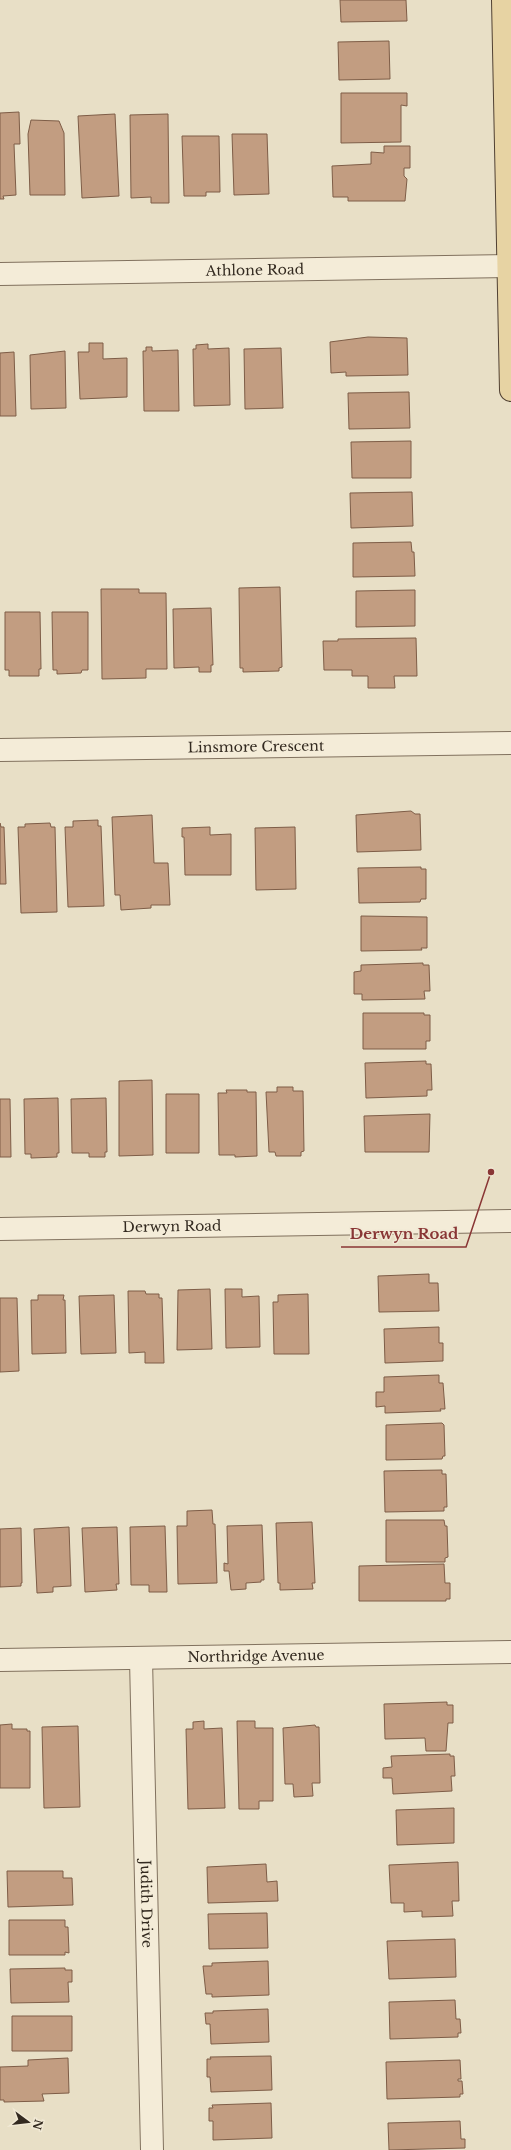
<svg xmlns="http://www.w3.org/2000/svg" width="511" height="2150" font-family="'Libre Baskerville',serif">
<rect width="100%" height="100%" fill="#e8dfc6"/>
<!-- building -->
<path fill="#c29d81" stroke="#7e5d47" d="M340,0H406L407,21L341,22Z
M389,41L390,79L339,80L338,42Z
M341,93H407V106L401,105V142L341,143Z
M19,112L20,144H14L16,195L3,196L4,199H0V113Z
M115,114L119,196L82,198L78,116Z
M168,114L169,203H151V197L131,198L130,115Z
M31,120L59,121L64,133L65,195H30L28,134Z
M232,134H267L269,194L234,195Z
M182,136H219L220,192H206V196H184Z
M384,146H410V168H404V176L407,179L405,201H348V197H333L332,166L371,164V152L384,153Z
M368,337L407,338L408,375L346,376V372L331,373L330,342Z
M89,343H103V359L127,358V397L80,399L78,352H89Z
M208,344V349L229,348L230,405L194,406L193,349H196V345Z
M146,347H152V351L178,350L179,411H144L143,351H146Z
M281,348L283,408L245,409L244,349Z
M65,351L66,408L31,409L30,355Z
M14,352L16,416H0V353Z
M409,392L410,428L349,429L348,393Z
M411,441V478H352L351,442Z
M412,492L413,526L351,528L350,493Z
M411,542L412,552H414L415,576L353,577V543Z
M280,587L282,667L279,668V671L243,672V668H240L239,588Z
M101,589H139V593H166L167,669H146V678L102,679Z
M415,590V626L356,627V591Z
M211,608L213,665H211V672H199V667L174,668L173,609Z
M5,612H40L41,669H39V676H9V670H5Z
M52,612H88V670H82L81,673L57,674V670H53Z
M416,638L417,676H394L395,688H368V676H352V670H324L323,641H338V639Z
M411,811L415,814H420L421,850L357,852L356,815Z
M152,815L154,863H168L170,905H151V908L121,910L120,895H115L112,817Z
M98,820V826H101L104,906L68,907L65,827H73V821Z
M0,823L1,827H4L6,884H0Z
M50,823L51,827H55L57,912L21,913L18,827H25V824Z
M210,827V835L231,834V875H185L184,837H182V828Z
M295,827L296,889L256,890L255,828Z
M421,867V869H426V899H421L420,902L359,903L358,868Z
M361,916L427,917V948H421L422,950L361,951Z
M423,963V965H429L430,991H424L425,999L362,1000V994H354V972L361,971V965Z
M363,1013H424V1015H430V1041H426V1049H363Z
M426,1061V1064H431L432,1090H427V1096L366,1098L365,1063Z
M152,1080L153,1155L119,1156V1081Z
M277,1087H293V1091H303L304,1151L301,1152V1156H276L275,1152H269L266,1092H277Z
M226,1090H247V1092H256L257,1156L235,1157V1155H219L218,1093H227Z
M166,1094H199V1153H166Z
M58,1098L59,1153H57V1157L31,1158V1154H25L24,1099Z
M106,1098L107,1152H105V1157H89V1153H72L71,1099Z
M0,1099H10L11,1157H0Z
M430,1114L429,1152H365L364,1116Z
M429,1274V1283H438L439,1311L379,1312L378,1276Z
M210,1289L212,1349L177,1350L178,1290Z
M225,1289H242V1297L259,1296L260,1347L226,1348Z
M128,1291H145L146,1294H159V1298H162L164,1363H145V1352L129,1353Z
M308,1294L309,1354H274L273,1302H278V1295Z
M38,1295H64L63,1300H65L66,1353L32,1354L31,1300H38Z
M114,1295L116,1353L81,1354L79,1296Z
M0,1298H17L19,1371L0,1372Z
M439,1327V1343H443V1361L385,1363L384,1329Z
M439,1375V1383H443L445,1409H440L441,1411L385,1413V1406L376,1407V1392H384V1377Z
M442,1423L444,1425L445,1456H443L442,1459L386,1460V1425Z
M442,1470V1474H446L447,1507H444V1511L385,1512L384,1471Z
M212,1510L213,1524H215L217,1583L178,1584L177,1526H187V1511Z
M386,1520H444L445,1526H447L448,1557L445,1558V1562H386Z
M312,1522L315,1583H312L313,1589L280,1590V1583H278L276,1523Z
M262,1525L264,1580H261V1582L246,1583V1589L231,1590L229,1571H224V1563L228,1564L227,1526Z
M165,1526L167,1592H149V1585H131L130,1527Z
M69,1527L71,1586L53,1587V1592L37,1593L34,1529Z
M117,1527L119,1584H116L117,1590L85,1592L82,1528Z
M21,1528L22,1583H21V1586L0,1587V1529Z
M444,1564L445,1583H450V1599H446V1601H359V1566Z
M447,1702V1705H453V1723H448L446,1751H426L425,1738L385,1739L384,1704Z
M204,1721V1729L222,1728L225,1808L188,1809L186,1729H193V1722Z
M237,1721H255V1728H273V1801H259V1809H239Z
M12,1724V1729H27V1731H30V1788H0V1725Z
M315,1725L316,1727H319L320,1783H312L313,1796L294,1797L293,1784H285L283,1728Z
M78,1726L80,1807L44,1808L42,1727Z
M450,1754V1756H454L455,1776H451L452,1791L393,1794L392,1778H383V1768L392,1767L391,1756Z
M454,1808V1843L397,1845L396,1810Z
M458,1862L459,1901H452L453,1916L422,1917V1911L404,1912V1903H391L389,1865Z
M266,1864L267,1882L277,1881L278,1901L208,1903L207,1867Z
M7,1871H63V1878H72L73,1905L8,1907Z
M267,1913L268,1948L209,1949L208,1914Z
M9,1920H65V1927H68L69,1953L65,1952V1955H9Z
M455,1939L456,1977L389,1979L387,1941Z
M268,1961L269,1995L212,1997V1994H206L203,1966H212V1963Z
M65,1968V1970H72V1982H68L69,2002L11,2003L10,1969Z
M455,2000L456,2019H460L461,2033H458V2037L390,2039L389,2002Z
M268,2009L269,2042L211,2044L210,2024H206L205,2013H213V2011Z
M12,2016H72V2051H12Z
M271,2056L272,2090L211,2092L210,2077H207V2059H211L210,2057Z
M68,2058L69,2093L42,2094L44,2101L4,2102V2100H0V2067L28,2066V2060Z
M460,2060L461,2079H458V2081H462L463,2094H460V2097L387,2099L386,2062Z
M271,2103L272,2138L213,2140V2121H209V2108H213L212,2105Z
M460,2121L461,2139H465V2148L389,2150L388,2123Z"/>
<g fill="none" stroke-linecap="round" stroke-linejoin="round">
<defs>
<g id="minor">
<path id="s1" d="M0,274L509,266"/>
<path id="s2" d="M0,750L511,743"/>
<path id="s3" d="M0,1229L511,1221"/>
<path id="s4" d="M141,1659L152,2150"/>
<path id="s5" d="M0,1660L511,1652"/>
</g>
<path id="major" d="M503,0L511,390"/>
</defs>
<!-- minor casing -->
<use href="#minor" stroke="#81715e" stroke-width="24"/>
<!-- major casing -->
<use href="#major" stroke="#504032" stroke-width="24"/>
<!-- minor -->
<use href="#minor" stroke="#f4ecd8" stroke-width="22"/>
<!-- major -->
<use href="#major" stroke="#e7d3a3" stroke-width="22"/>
</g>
<g text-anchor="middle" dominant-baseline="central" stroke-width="3" stroke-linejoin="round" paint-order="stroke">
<!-- street labels -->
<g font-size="14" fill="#332a20" stroke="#f1e9d5">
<text stroke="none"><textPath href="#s1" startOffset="255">Athlone Road</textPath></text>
<text stroke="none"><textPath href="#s2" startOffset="256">Linsmore Crescent</textPath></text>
<text stroke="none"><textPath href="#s3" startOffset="172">Derwyn Road</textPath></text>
<text stroke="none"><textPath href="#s5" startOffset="256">Northridge Avenue</textPath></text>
<text stroke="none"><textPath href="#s4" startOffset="245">Judith Drive</textPath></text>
</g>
</g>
<!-- callouts -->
<path fill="none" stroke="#893635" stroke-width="1.5" d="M491 1172L466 1247H341"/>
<circle fill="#893635" stroke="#f1e9d5" stroke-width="1.5" cx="491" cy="1172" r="4"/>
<g font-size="15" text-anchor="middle" font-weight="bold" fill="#893635" stroke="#f1e9d5" stroke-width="3" stroke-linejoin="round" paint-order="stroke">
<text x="404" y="1239">Derwyn Road</text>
</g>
<!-- north arrow -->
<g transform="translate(28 2122) rotate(105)" stroke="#f1e9d5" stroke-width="3" paint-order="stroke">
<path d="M0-3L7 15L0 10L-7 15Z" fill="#332a20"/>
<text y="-6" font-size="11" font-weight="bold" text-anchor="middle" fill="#332a20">N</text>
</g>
</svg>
